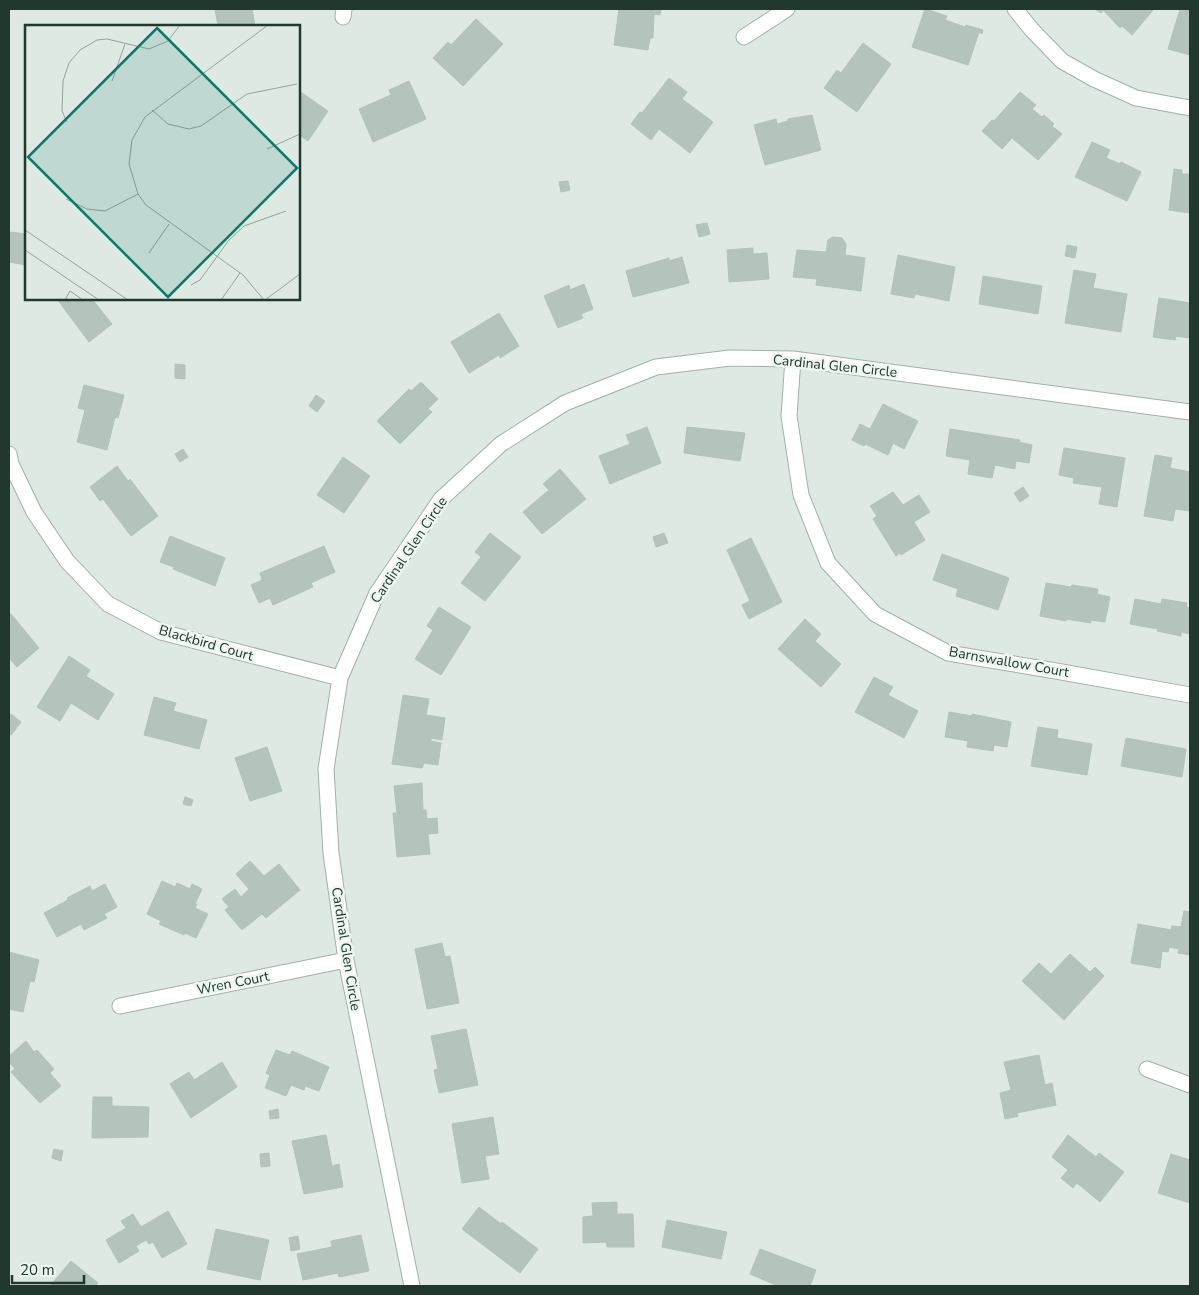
<svg xmlns="http://www.w3.org/2000/svg" width="1199" height="1295" font-family="'Nunito Sans',sans-serif">
<rect width="100%" height="100%" fill="#dee9e3"/>
<!-- building -->
<path fill="#b4c4bb" stroke="#b1c2b9" d="M215,9H252L255,26H218Z
M619,9H661L660,15L654,14L653,38H650L648,50L614,45Z
M925,9L947,16L945,20L965,27L966,25L983,30L982,34L979,32L968,65L912,47Z
M1095,9H1154L1132,35L1122,26L1120,28L1103,10L1101,13Z
M1180,9H1190V55L1168,49Z
M476,19L503,44L463,86L433,58L448,42L451,45Z
M863,43L891,64L857,112L824,88L837,70L841,73Z
M669,78L687,92L682,99L713,122L690,153L659,129L651,140L631,124L640,112L642,113Z
M409,81L426,119L373,142L359,109L391,95L389,90Z
M299,91L328,111L308,141L299,135Z
M1020,92L1036,105L1032,109L1042,117L1044,115L1054,124L1052,126L1062,134L1038,160L1012,138L1002,149L982,131L992,120L994,121Z
M812,115L821,150L765,165L754,125L776,119L777,124L788,121V119Z
M1092,142L1110,150L1106,158L1120,164L1121,162L1141,172L1127,201L1075,177Z
M1174,169L1182,170V174H1190V213L1169,210Z
M568,181L570,190L561,192L559,182Z
M707,223L710,234L699,237L696,225Z
M9,232L26,234V265L9,262Z
M833,237L842,238L846,244L845,255L865,258L861,291L816,285L817,279L793,277L797,250L826,252L828,240Z
M1067,245L1077,247L1075,258L1065,256Z
M753,248V254L767,253L769,279L729,282L727,250Z
M898,255L955,267L949,301L915,294L914,298L891,294Z
M682,257L689,283L633,297L626,271L669,258V261Z
M1074,270L1096,274L1093,288L1127,294L1121,332L1065,323Z
M983,276L1042,286L1038,314L979,304Z
M584,284L593,309L581,314L583,318L558,328L544,296L569,285L570,290Z
M1159,298L1190,303V338L1176,336L1175,340L1153,337Z
M57,299H92L112,324L89,342Z
M499,313L519,346L500,358L499,355L469,373L451,342Z
M175,364L185,365V379L175,378Z
M421,382L438,399L428,409L432,412L400,444L377,421L409,389L411,391Z
M84,385L124,395L118,418L115,417L107,450L77,442L85,410L78,408Z
M316,395L325,401L317,412L309,406Z
M883,404L918,421L904,449L893,443L888,455L865,444L864,446L852,440L860,424L870,429Z
M647,427L661,463L610,484L599,456L630,444L626,435Z
M687,427L745,433L740,461L684,453Z
M950,429L1020,440L1019,442L1032,445L1029,463L1016,461L1015,469L995,465L992,478L968,474L970,460L946,456Z
M1064,448L1125,458L1117,507L1099,504L1102,487L1073,483L1074,478L1059,475Z
M183,449L188,457L180,462L175,454Z
M1155,455L1172,458L1170,468L1190,472V511L1175,509L1173,521L1144,516Z
M343,457L370,476L344,513L317,495Z
M117,466L128,481L130,479L158,516L131,536L103,499L100,501L90,487Z
M560,469L586,499L542,534L523,512L549,490L543,484Z
M1023,487L1029,496L1020,502L1014,493Z
M893,492L903,505L919,495L930,512L914,522L925,540L901,555L900,553L896,556L873,519L877,516L870,506Z
M490,533L521,557L485,601L461,583L481,557L475,552Z
M664,533L668,543L656,547L653,537Z
M170,536L225,558L215,586L173,569L174,567L160,562Z
M751,538L782,602L749,619L742,605L750,601L727,550Z
M324,546L335,572L311,583L313,587L273,605L270,598L259,603L251,585L262,580L260,573Z
M942,554L1009,578L998,610L956,596L958,589L933,580Z
M1046,583L1071,587L1072,585L1098,589L1097,594L1110,597L1105,622L1091,620V623L1066,619V621L1040,616Z
M1135,599L1161,604L1162,599L1187,603L1186,607L1190,608V634L1181,632V636L1157,631L1158,629L1130,624Z
M439,607L471,627L441,675L415,659L433,630L427,626Z
M11,614L39,648L17,667L9,658V615Z
M805,619L821,634L815,641L841,664L821,687L778,649Z
M69,656L90,670L86,676L114,694L98,720L71,703L60,721L37,707Z
M874,677L893,687L888,695L918,711L904,738L855,712Z
M403,695L429,699L426,715L445,718L442,740L431,738V741L441,743L438,765L424,763L422,768L392,764Z
M154,697L176,703L173,711L207,720L199,749L144,735Z
M949,712L972,716V714L1011,722L1007,747L994,745L993,751L967,747L968,741L945,737Z
M11,714L21,722L11,735L9,733V717Z
M1038,727L1058,730L1057,738L1092,744L1087,775L1031,766Z
M1126,738L1186,749L1182,777L1121,766Z
M267,747L282,791L250,801L235,758Z
M422,783L423,810H426L427,819L437,818L438,833L428,834L430,854L397,857L393,813H397L394,786Z
M185,797L193,800L191,806L183,804Z
M250,861L264,876L279,864L300,890L266,918L262,914L242,930L225,910L229,907L222,899L235,889L241,897L249,889L236,874Z
M162,881L175,887L177,883L190,889L192,884L202,889L195,904H197L195,908L208,914L196,938L185,933L184,935L159,924L161,921L147,914Z
M105,884L117,907L104,914L107,918L84,930L81,924L57,937L44,913L68,900L67,898L90,886L92,891Z
M1184,911L1190,912V955L1178,953L1179,949L1169,947L1168,952L1162,951L1160,968L1131,963L1138,924L1171,930L1172,926L1181,927Z
M442,943L445,957L450,956L459,1003L427,1009L415,949Z
M9,952L39,960L34,982L30,981L23,1012L9,1009Z
M1070,954L1090,972L1095,967L1104,976L1064,1020L1022,981L1039,963L1051,974Z
M466,1029L478,1085L439,1093L434,1070L438,1069L431,1036Z
M26,1041L34,1052L37,1050L54,1069L50,1073L61,1086L40,1103L11,1072L15,1069L9,1062V1056Z
M276,1050L290,1055L292,1051L329,1067L319,1091L305,1086L304,1090L291,1085L286,1096L265,1088L270,1075L266,1073Z
M1039,1055L1045,1085L1052,1083L1056,1105L1017,1113L1018,1116L1005,1119L1000,1093L1011,1090L1004,1062Z
M222,1062L237,1087L191,1118L170,1084L189,1072L194,1080Z
M93,1097H112V1106L149,1107L148,1137L92,1138Z
M278,1109L279,1118L270,1119L269,1111Z
M493,1117L499,1154L485,1156L489,1179L462,1183L452,1124Z
M326,1135L332,1166L339,1164L343,1187L304,1194L292,1141Z
M1068,1135L1096,1157L1099,1153L1124,1172L1100,1202L1077,1183L1073,1188L1061,1178L1068,1170L1052,1157Z
M54,1149L63,1151L61,1161L52,1158Z
M269,1153L270,1166L261,1167L260,1154Z
M1171,1154L1190,1160V1203L1158,1193Z
M617,1202V1214H633L634,1247H607L606,1242L583,1243V1217L593,1216L592,1203Z
M479,1207L501,1224L502,1222L538,1249L520,1273L462,1229Z
M168,1211L187,1244L162,1258L153,1242L149,1244L146,1240L136,1246L139,1251L119,1263L106,1240L126,1228L121,1221L133,1214L141,1227Z
M667,1220L727,1232L721,1259L662,1247Z
M216,1229L269,1240L260,1280L207,1269Z
M361,1235L369,1271L339,1277L338,1273L303,1280L297,1254L332,1247L331,1241Z
M298,1236L300,1249L291,1251L289,1238Z
M760,1249L816,1270L810,1286H778L750,1274Z
M71,1261L98,1283L95,1286H50Z"/>
<g fill="none" stroke-linecap="round" stroke-linejoin="round">
<defs>
<path id="minor" d="M1015,9L1032,30L1062,61L1094,79L1136,98L1190,108
M343,17L344,9
M744,37L787,9
M793,359L789,416L801,495L828,563L875,614L948,653L1056,671L1190,695
M9,454L11,464L34,512L67,561L108,604L161,632L340,678
M120,1006L346,960
M1147,1069L1190,1085
M412,1286L346,960L331,853L326,769L340,678L377,593L441,499L501,444L565,403L656,367L730,358L793,359L1190,412"/>
</defs>
<!-- minor casing -->
<use href="#minor" stroke="#a1b0a9" stroke-width="17"/>
<!-- minor -->
<use href="#minor" stroke="#fff" stroke-width="15"/>
</g>
<g text-anchor="middle" dominant-baseline="central" stroke-width="5" stroke-linejoin="round" paint-order="stroke">
<!-- street labels -->
<g font-size="14" fill="#20382e" stroke="#eef6f1">
<text transform="translate(835 366) rotate(6)">Cardinal Glen Circle</text>
<text transform="translate(409 550) rotate(-56)">Cardinal Glen Circle</text>
<text transform="translate(206 643) rotate(16)">Blackbird Court</text>
<text transform="translate(1009 662) rotate(10)">Barnswallow Court</text>
<text transform="translate(346 949) rotate(81)">Cardinal Glen Circle</text>
<text transform="translate(233 983) rotate(-11)">Wren Court</text>
</g>
</g>
<!-- overview -->
<g transform="translate(25 25)">
<rect width="275" height="275" fill="#dee9e3"/>
<path fill="none" stroke="#92a29b" stroke-width="1" d="M87,56L100,19M127,85L143,99L164,104L176,101L222,69L272,59M42,97L37,86L38,56L44,38L55,25L72,15L82,14L124,24L143,16L155,0M242,124L275,109M41,174L62,184L80,186L113,169M0,205L103,275M0,225L74,275M124,228L144,199M166,260L175,255L204,215L219,201L261,186M40,275L45,266L58,275M196,275L215,248M239,275L218,250L121,180L113,169L104,139L107,115L120,92L243,0M240,275L275,249"/>
<path fill="#0f766e" fill-opacity="0.15" stroke="#0f766e" stroke-width="2.5" d="M132,3L272,143L143,272L3,132Z"/>
<rect width="275" height="275" fill="none" stroke="#20382e" stroke-width="2.5"/>
</g>
<!-- border -->
<rect width="1199" height="1295" fill="none" stroke="#20382e" stroke-width="20"/>
<!-- scale -->
<path d="M12 1275v8h72v-8" fill="none" stroke="#20382e" stroke-width="2.5"/>
<text x="20" y="1275" font-size="15" fill="#20382e" stroke="#eef6f1" stroke-width="4" paint-order="stroke">20 m</text>
</svg>
